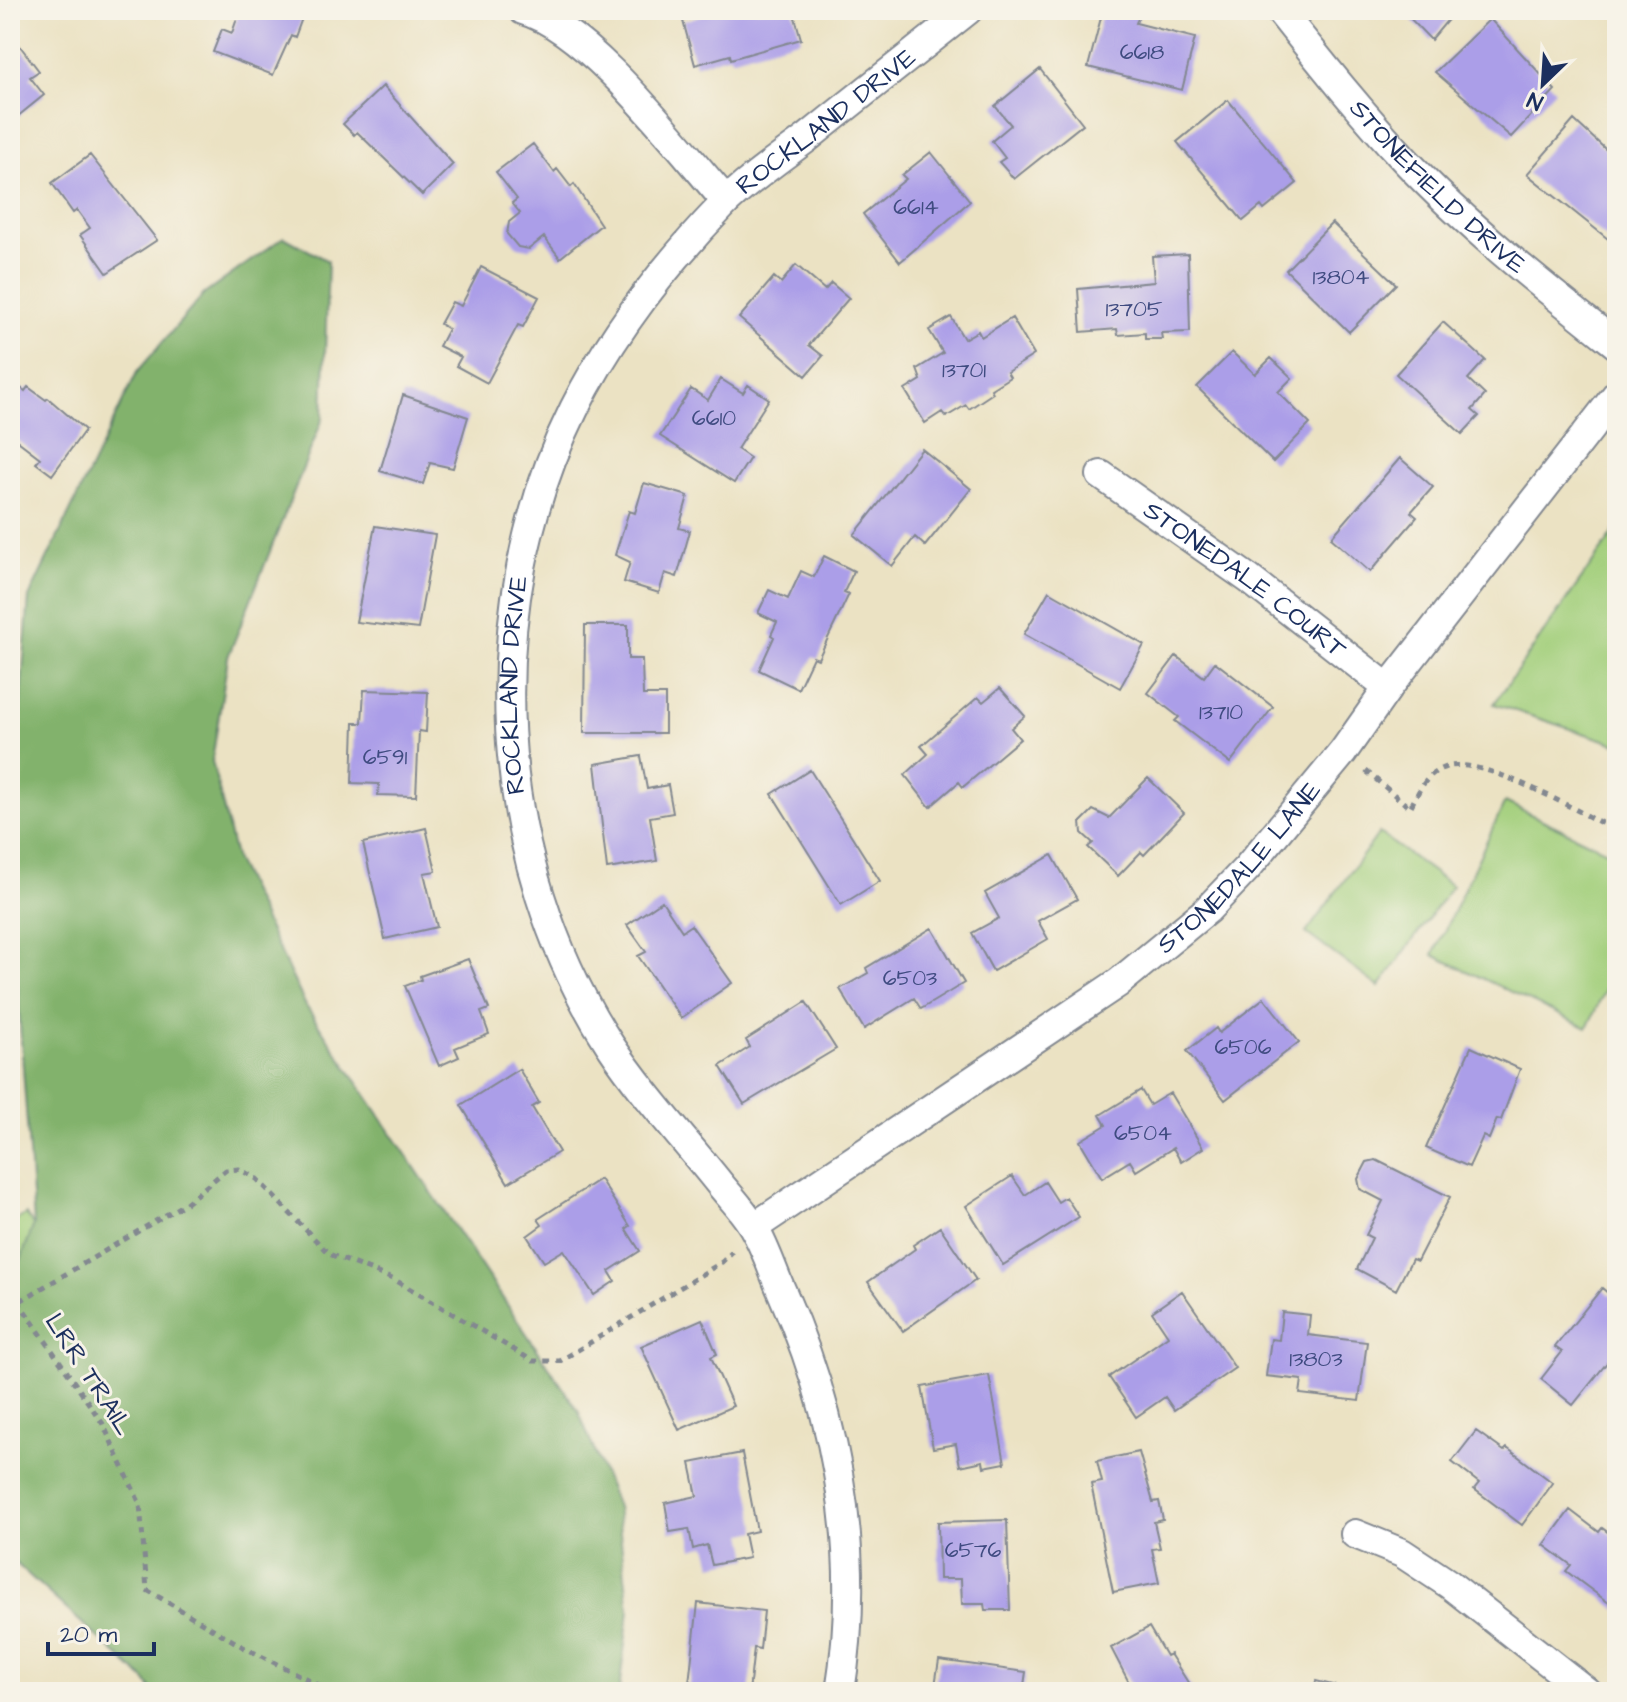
<svg xmlns="http://www.w3.org/2000/svg" width="1627" height="1702" font-family="'Architects Daughter',sans-serif">
<rect width="100%" height="100%" fill="#f7f3e8"/>
<filter id="ink" filterUnits="userSpaceOnUse"><feTurbulence type="fractalNoise" baseFrequency=".0125" numOctaves="2"/><feDisplacementMap in="SourceGraphic" scale="16" xChannelSelector="R" yChannelSelector="G"/><feConvolveMatrix kernelMatrix="1 2 1 2 8 2 1 2 1" color-interpolation-filters="sRGB"/></filter>
<filter id="wash" filterUnits="userSpaceOnUse"><feTurbulence type="fractalNoise" baseFrequency=".006" numOctaves="4" result="noise"/><feDisplacementMap in="SourceGraphic" scale="32" xChannelSelector="R" yChannelSelector="G"/><feGaussianBlur stdDeviation="1.8" result="paint"/><feColorMatrix in="noise" values="0 0 0 0 0 0 0 0 0 0 0 0 0 0 0 0 0 1.4 0 .05"/><feComposite in="paint" operator="in"/></filter>
<g filter="url(#wash)">
<rect width="100%" height="100%" fill="#ebe2c3"/>
<!-- green -->
<path fill="#a3cf7c" stroke="#5f7f6d" stroke-width="2" d="M1617,528V744L1494,704Z
M1505,802L1617,856V965L1587,1028L1433,955Z
M1379,833L1452,886L1379,987L1306,933Z
M26,1214L53,1256L12,1281L10,1224Z"/>
<!-- forest -->
<path fill="#82b26c" stroke="#4e7065" stroke-width="2" d="M284,237L328,261L323,418L228,657L212,761L236,861L306,1006L578,1410L617,1507L629,1610L619,1692H153L146,1681L10,1558V1289L34,1224L10,883V828L29,597L137,372L203,295Z"/>
<g id="blocks">
<!-- building -->
<path fill="#ab9ee8" d="M240,10H305L295,37L291,35L273,75L213,52L222,29L232,33Z
M719,10H793L801,39L731,59L730,55L695,65L683,21Z
M1103,10L1140,12L1136,23L1195,38L1182,90L1088,67Z
M1402,10H1456L1431,40Z
M1490,19L1555,90L1511,137L1435,72Z
M20,46L39,71L30,77L44,95L12,121L10,47L13,51Z
M1040,69L1083,124L1014,179L999,162L1005,158L992,141L1011,125L995,106Z
M383,86L453,164L422,195L357,132L354,135L343,124Z
M1228,100L1297,183L1264,210L1261,206L1243,221L1177,142Z
M1574,120L1617,160V230L1608,239L1527,174Z
M533,144L554,172L557,169L571,187L574,184L601,225L560,258L544,237L529,249L518,247L507,234L509,222L520,213L512,203L517,199L496,172Z
M931,152L970,201L900,262L863,214L906,179L902,175Z
M90,155L157,240L107,273L80,235L90,228L77,210L73,213L52,183Z
M1332,223L1396,284L1349,332L1286,270Z
M1188,254L1190,332L1161,333L1162,339H1145V333L1118,335L1117,329L1081,332L1078,289L1154,282L1152,256Z
M796,265L825,290L831,283L849,298L809,345L823,356L806,376L739,318L774,277L781,283Z
M481,267L539,297L523,327L518,325L487,383L456,366L461,357L439,346L448,329L440,324L452,302L461,306Z
M951,317L964,339L978,331L981,337L1012,318L1034,355L1007,372L1010,377L991,389L993,393L969,409L966,405L946,417L942,412L925,423L905,390L921,380L917,369L943,353L929,330Z
M1443,322L1485,360L1468,379L1485,395L1472,410L1479,416L1462,434L1396,374Z
M1232,352L1255,374L1271,358L1292,378L1278,392L1310,424L1273,462L1197,387Z
M721,379L743,393L748,385L769,399L737,449L750,458L734,483L660,436L691,389L708,400Z
M10,380L25,391L28,387L46,400L48,398L85,430L52,475L36,463L40,458L10,435Z
M403,395L468,417L453,468L430,463L423,484L380,471Z
M922,449L971,489L925,546L915,537L892,566L854,535Z
M1400,458L1433,487L1411,512L1417,517L1370,572L1331,538Z
M644,483L688,496L679,528L690,531L677,577L665,573L659,593L624,582L630,562L615,555L629,511L635,513Z
M375,526L435,535L418,629L356,622Z
M824,556L854,571L844,592L849,594L818,659L813,657L798,689L759,670L774,637L771,635L777,622L758,613L769,590L788,599L801,571L814,577Z
M1049,591L1144,645L1120,688L1024,634Z
M585,625H628V659H642L643,695H665V733H584Z
M1176,656L1204,677L1215,662L1273,707L1230,763L1175,721L1179,717L1148,693Z
M1000,688L1025,716L1011,728L1020,739L963,787L959,782L930,807L905,775L928,754L921,746L978,697L983,702Z
M364,690L428,692L426,732L419,731L416,796L378,795L379,784L352,783L354,723H362Z
M641,756L647,789L668,785L673,813L650,817L657,861L607,869L595,764Z
M810,770L880,881L841,905L772,794Z
M1148,778L1184,813L1144,855L1141,852L1118,876L1088,847L1093,843L1082,833L1081,822L1093,810L1109,818Z
M426,828L436,871L424,873L437,927L385,939L363,843Z
M1052,855L1077,899L1038,921L1048,939L993,971L972,933L999,918L985,893Z
M662,901L682,931L691,925L732,983L681,1018L638,956L646,952L627,925Z
M932,928L964,983L921,1009L914,998L864,1029L840,989L868,973L866,968Z
M468,959L489,1009L481,1012L489,1034L455,1048L459,1057L439,1066L405,986L421,980L420,976Z
M1264,998L1299,1042L1225,1100L1187,1051L1216,1028L1219,1033Z
M806,1002L836,1049L744,1104L720,1066L750,1047L746,1040Z
M1471,1047L1520,1069L1501,1120L1497,1119L1489,1139L1483,1136L1469,1167L1426,1148Z
M519,1069L539,1103L532,1107L559,1152L508,1183L461,1105Z
M1141,1090L1150,1105L1170,1093L1203,1148L1181,1162L1173,1148L1136,1171L1130,1161L1102,1178L1080,1141L1106,1125L1100,1115Z
M1376,1160L1450,1197L1417,1261L1412,1259L1396,1290L1357,1269L1372,1238L1366,1235L1383,1201L1360,1189L1358,1179L1367,1162Z
M1012,1176L1025,1195L1045,1182L1058,1202L1066,1197L1079,1217L1003,1265L966,1206Z
M600,1179L630,1226L626,1229L640,1251L609,1271L615,1281L594,1295L564,1250L544,1262L527,1236L542,1225L538,1219Z
M940,1227L976,1280L903,1331L868,1282L915,1249L913,1245Z
M1602,1288L1617,1301V1350L1573,1405L1541,1379L1562,1352L1555,1347Z
M1182,1291L1235,1368L1174,1410L1165,1397L1136,1417L1109,1377L1168,1336L1152,1312Z
M1282,1312L1310,1315L1308,1335L1367,1342L1359,1401L1300,1394L1302,1380L1266,1376L1271,1339L1279,1340Z
M702,1319L717,1354L711,1357L733,1406L679,1430L641,1346Z
M989,1375L1005,1463L984,1467L983,1461L960,1466L956,1444L933,1448L922,1387Z
M1476,1431L1504,1451L1507,1448L1553,1483L1522,1525L1474,1489L1479,1483L1452,1462Z
M1139,1452L1153,1502L1159,1501L1163,1520L1154,1522L1160,1548L1152,1549L1159,1583L1113,1592L1091,1484L1102,1482L1097,1461Z
M742,1453L757,1531L744,1534L749,1558L712,1565L707,1545L693,1549L689,1529L670,1532L665,1503L697,1496L690,1463Z
M1570,1510L1599,1532L1602,1528L1617,1539V1609L1566,1571L1571,1565L1544,1545Z
M1007,1520L1010,1610H985L984,1604H962L961,1579H939L938,1522Z
M698,1603L764,1611L760,1649L754,1648L749,1692H688Z
M1149,1627L1166,1656L1170,1654L1194,1692H1134L1111,1648Z
M939,1660L1026,1672L1023,1692H934Z
M1316,1681L1356,1691V1692H1313Z
M1281,1685L1304,1691V1692H1279Z"/>
</g>
</g>
<g filter="url(#ink)">
<use href="#blocks" fill-opacity="0" stroke="#838890" stroke-width="2"/>
<g fill="none" stroke-linecap="round" stroke-linejoin="round">
<defs>
<g id="minor">
<path d="M523,10C590,29 678,147 726,201"/>
<path id="s1" d="M1279,10C1320,61 1360,112 1405,160C1469,228 1544,287 1617,345"/>
<path id="s2" d="M1101,475L1249,579L1388,688"/>
<path id="s3" d="M754,1227L1118,983L1207,910L1247,868L1343,752L1388,688L1617,394"/>
<path d="M1355,1534L1402,1553L1449,1584L1587,1692"/>
<path id="s4" d="M840,1692C862,1554 838,1419 782,1292C773,1272 766,1249 755,1230C746,1213 731,1198 719,1183C683,1138 642,1093 610,1045C490,861 476,606 574,409C612,333 664,266 723,205C748,180 779,159 807,138C860,95 914,53 968,10"/>
</g>
</defs>
<!-- minor casing -->
<use href="#minor" stroke="#838890" stroke-width="32"/>
<!-- path -->
<path stroke="#838890" stroke-width="5" stroke-dasharray="6 6" stroke-linecap="butt" d="M1366,771L1410,808C1419,791 1426,773 1446,767C1483,755 1580,813 1617,831
M18,1301L103,1424L140,1504L147,1590L245,1648L333,1692
M10,1307L186,1203L226,1170L239,1169L257,1179L329,1254L395,1280L533,1361H560L722,1262L732,1252"/>
<!-- minor -->
<use href="#minor" stroke="#fff" stroke-width="28"/>
</g>
</g>
<g text-anchor="middle" dominant-baseline="central" stroke-width="6" stroke-linejoin="round" paint-order="stroke">
<!-- number labels -->
<g font-size="22" fill="#3f4b80">
<text x="1142" y="52">6618</text>
<text x="916" y="207">6614</text>
<text x="1341" y="277">13804</text>
<text x="1134" y="309">13705</text>
<text x="964" y="370">13701</text>
<text x="714" y="418">6610</text>
<text x="1221" y="712">13710</text>
<text x="385" y="757">6591</text>
<text x="910" y="978">6503</text>
<text x="1243" y="1047">6506</text>
<text x="1143" y="1133">6504</text>
<text x="1316" y="1359">13803</text>
<text x="973" y="1550">6576</text>
</g>
<!-- street labels -->
<g font-size="26" fill="#1b2f5e" stroke="#f7f3e8">
<text stroke="none"><textPath href="#s4" startOffset="1764">ROCKLAND DRIVE</textPath></text>
<text stroke="none"><textPath href="#s1" startOffset="238">STONEFIELD DRIVE</textPath></text>
<text stroke="none"><textPath href="#s2" startOffset="178">STONEDALE COURT</textPath></text>
<text stroke="none"><textPath href="#s4" startOffset="1092">ROCKLAND DRIVE</textPath></text>
<text stroke="none"><textPath href="#s3" startOffset="606">STONEDALE LANE</textPath></text>
<text transform="translate(89 1374) rotate(57)">LRR TRAIL</text>
</g>
</g>
<!-- margin -->
<rect width="1627" height="1702" fill="none" stroke="#f7f3e8" stroke-width="40"/>
<!-- north arrow -->
<g transform="translate(1543 84) rotate(205)" stroke="#f7f3e8" stroke-width="6" paint-order="stroke">
<path d="M0-6L14 30L0 20L-14 30Z" fill="#1b2f5e"/>
<text y="-12" font-size="22" font-weight="bold" text-anchor="middle" fill="#1b2f5e">N</text>
</g>
<!-- scale -->
<path d="M48 1642v12h106v-12" fill="none" stroke="#1b2f5e" stroke-width="4"/>
<text x="60" y="1642" font-size="24" fill="#1b2f5e" stroke="#f7f3e8" stroke-width="6" paint-order="stroke">20 m</text>
</svg>
